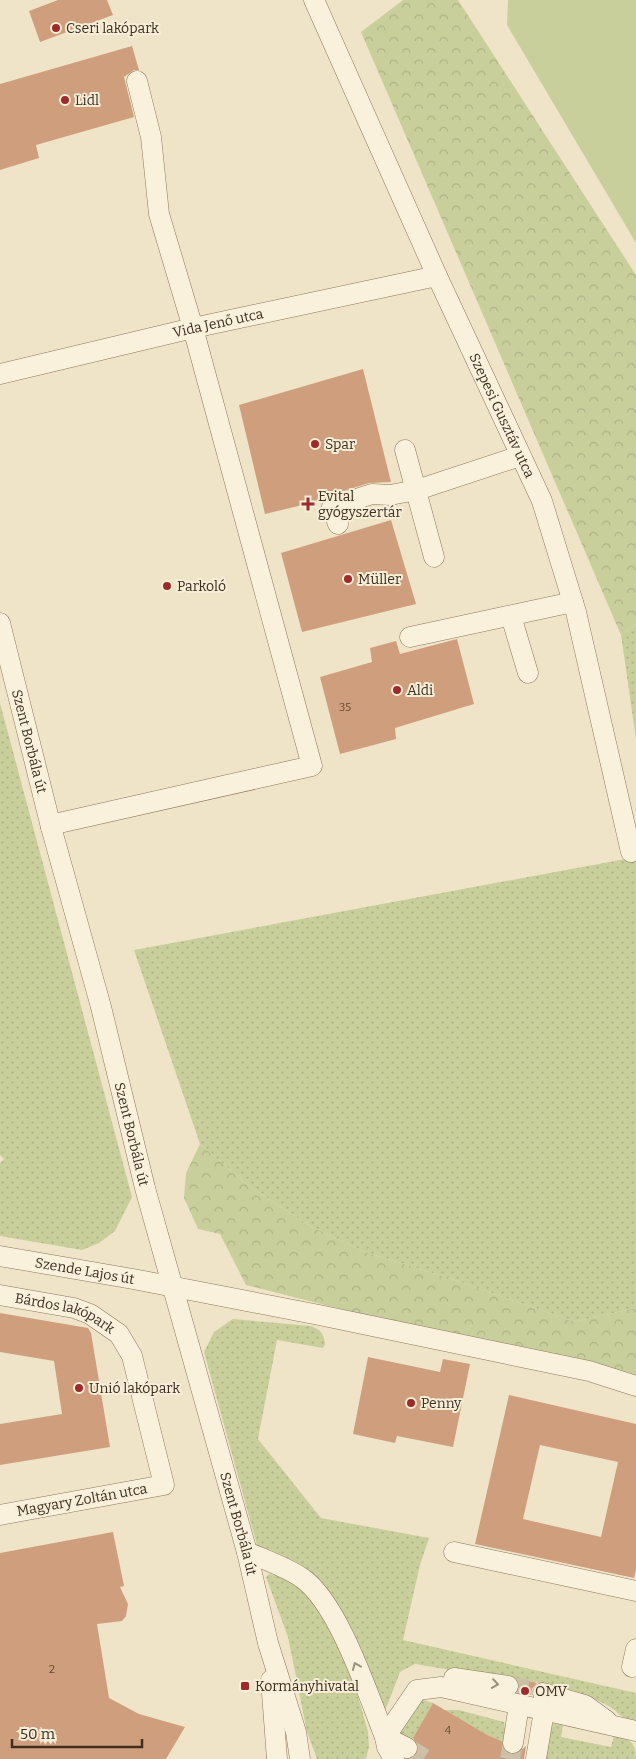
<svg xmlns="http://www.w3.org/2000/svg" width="636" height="1759" font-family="Bitter,serif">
<defs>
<pattern id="grass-dots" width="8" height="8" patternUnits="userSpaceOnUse" patternTransform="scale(1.25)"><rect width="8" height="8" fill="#c9cf9b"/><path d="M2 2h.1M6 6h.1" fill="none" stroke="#aeb285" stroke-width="1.8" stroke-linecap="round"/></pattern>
<pattern id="forest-crowns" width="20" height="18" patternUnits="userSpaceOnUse" patternTransform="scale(1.25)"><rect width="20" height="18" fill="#c9cf9b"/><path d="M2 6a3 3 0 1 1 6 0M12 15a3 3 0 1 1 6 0" fill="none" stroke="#aeb285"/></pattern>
</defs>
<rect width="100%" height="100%" fill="#f0e4c8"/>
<!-- grass -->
<path fill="url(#grass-dots)" d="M636,624V739L621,635Z
M0,703L132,1197L115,1231L99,1243L82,1250L0,1236V1163L4,1159L0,1155Z
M636,857V1308L574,1322L455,1280L365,1252L310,1226L249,1186L200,1144L134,950Z
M233,1319L311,1326C321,1330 324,1334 325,1344L323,1348L277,1340L258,1439L321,1518L429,1538L420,1565L403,1640L636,1693V1721C621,1721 619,1711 607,1705C581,1691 539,1683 511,1677L509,1680L415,1664L400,1672L385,1711C372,1682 344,1602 322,1585C302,1569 276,1562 257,1545L204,1352L214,1332Z
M269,1574C285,1577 305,1588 314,1601C340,1636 357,1690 368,1732L369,1747L366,1759H317L307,1732L288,1637L266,1577Z
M420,1699L433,1703L411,1742L399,1732Z
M444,1710H459L504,1722L505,1729L500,1759Z
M553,1724L563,1725L561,1737L611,1747L614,1736C630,1739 636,1742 636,1759H541L548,1727Z"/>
<!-- forest -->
<path fill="url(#forest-crowns)" d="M403,0H458L636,275V624L621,635L361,32Z
M200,1144L249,1186L310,1226L365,1252L455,1280L574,1322L636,1308V1379L569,1367L246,1285L220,1234L198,1229L184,1198L186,1173Z"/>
<!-- garden -->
<path fill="#c9cf9b" d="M508,0H636V243L507,25Z"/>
<!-- building -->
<path fill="#cf9f7d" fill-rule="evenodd" d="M58,0H107L113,15L40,42L29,11Z
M132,46L139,70H134L124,77L134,117L36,145L39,158L0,170V84Z
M363,369L391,482L369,483L328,496L323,500L265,514L239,405Z
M391,520L416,604L302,632L281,553Z
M457,639L474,704L395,728L396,739L340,754L320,677L372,662L370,648L396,641L400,654Z
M0,1313L88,1328L91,1333L110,1447L0,1465V1424L62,1414L54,1361L0,1352Z
M368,1357L440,1372L443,1359L470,1364L453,1447L397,1436L395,1443L353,1434Z
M509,1395L636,1424V1570L634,1578L475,1544ZM540,1445L618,1462L601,1537L523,1519Z
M113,1532L124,1586L120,1587L128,1604L126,1616L122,1621L97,1624L109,1698L139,1714L185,1727L166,1759H0V1553Z
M517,1678L537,1683L532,1689L531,1695L518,1692L520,1687Z
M433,1703L487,1735L501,1741L506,1752L517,1754L526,1746L524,1759H410L417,1754L419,1748L413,1738Z"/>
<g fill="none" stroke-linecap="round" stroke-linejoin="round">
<!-- minor-tunnel -->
<path stroke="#ccc0a6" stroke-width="20" stroke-dasharray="20 10" stroke-linecap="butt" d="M508,1686L543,1693
M407,1748L425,1759
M510,1759L513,1743"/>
<defs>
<g id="minor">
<path id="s1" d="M314,0L437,276L542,501L576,612L631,852"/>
<path id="s2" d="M0,374L193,328L437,276"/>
<path d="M405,450L434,557"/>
<path d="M338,524L332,507L372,494L390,495L417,490L520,456"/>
<path d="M511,616L528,673"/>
<path id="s3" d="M0,623L51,827L101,1007L145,1188L247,1552L268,1643L296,1732L300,1759"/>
<path d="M410,637L573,602"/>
<path d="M51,827L59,823L312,766L193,328L159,214L151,137L137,81"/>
<path id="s4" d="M0,1256L133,1279L319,1315L589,1371L636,1386"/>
<path id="s5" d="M0,1295L74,1308L90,1314L119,1334L132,1356L164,1485L0,1515"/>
<path d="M247,1552C265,1560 286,1567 302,1578C339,1604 368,1695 385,1737L387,1747L394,1759"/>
<path d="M454,1552L636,1591"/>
<path d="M632,1667L636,1649"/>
<path d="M454,1678L508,1686"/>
<path d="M271,1680L277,1759"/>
<path d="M543,1693L585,1705L607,1721"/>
<path d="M513,1743L519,1705"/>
<path d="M407,1748L385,1737L417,1690L441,1687L636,1731"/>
<path d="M536,1759L544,1711"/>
</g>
</defs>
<!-- minor casing -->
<use href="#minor" stroke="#8d765c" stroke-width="21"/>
<!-- minor -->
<use href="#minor" stroke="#faf1dc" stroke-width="20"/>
</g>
<!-- one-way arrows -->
<defs><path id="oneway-chevron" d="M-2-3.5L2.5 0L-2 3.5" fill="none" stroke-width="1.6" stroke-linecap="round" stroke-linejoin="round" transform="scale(1.25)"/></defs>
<g stroke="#9c907e">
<use href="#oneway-chevron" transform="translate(356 1666) rotate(-113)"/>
<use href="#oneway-chevron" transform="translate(495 1684) rotate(9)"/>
</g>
<!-- markers -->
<g fill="#9e2a2b" stroke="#f7eed8" stroke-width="2">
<circle cx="56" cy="28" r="5"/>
<circle cx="65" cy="100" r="5"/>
<circle cx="315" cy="444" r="5"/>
<path d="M305.5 496.5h5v5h5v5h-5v5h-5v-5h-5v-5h5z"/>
<circle cx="348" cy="579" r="5"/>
<circle cx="167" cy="586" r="5"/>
<circle cx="397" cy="690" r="5"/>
<circle cx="79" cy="1388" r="5"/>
<circle cx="411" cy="1403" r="5"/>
<rect x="240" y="1681" width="10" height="10" rx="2.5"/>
<circle cx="525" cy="1691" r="5"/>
</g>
<g text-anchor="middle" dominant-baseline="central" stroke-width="4" stroke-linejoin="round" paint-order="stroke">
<!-- number labels -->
<g font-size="11" fill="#624a37">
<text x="345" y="707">35</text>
<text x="52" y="1669">2</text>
<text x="448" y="1730">4</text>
</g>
<!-- poi labels -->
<g font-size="14" fill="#3d2e20" stroke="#f7eed8" text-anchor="start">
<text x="66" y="28">Cseri lakópark</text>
<text x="75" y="100">Lidl</text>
<text x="325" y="444">Spar</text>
<text x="318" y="496">Evital<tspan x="318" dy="16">gyógyszertár</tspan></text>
<text x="358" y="579">Müller</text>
<text x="177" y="586">Parkoló</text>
<text x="407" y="690">Aldi</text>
<text x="89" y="1388">Unió lakópark</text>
<text x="421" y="1403">Penny</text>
<text x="255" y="1686">Kormányhivatal</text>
<text x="535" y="1691">OMV</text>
</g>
<!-- street labels -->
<g font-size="14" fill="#3d2e20" stroke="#f7eed8">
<text stroke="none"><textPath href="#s2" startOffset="224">Vida Jenő utca</textPath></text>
<text stroke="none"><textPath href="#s1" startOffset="456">Szepesi Gusztáv utca</textPath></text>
<text stroke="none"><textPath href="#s3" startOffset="122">Szent Borbála út</textPath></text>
<text stroke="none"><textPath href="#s3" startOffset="528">Szent Borbála út</textPath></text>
<text stroke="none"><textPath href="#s4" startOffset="86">Szende Lajos út</textPath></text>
<text stroke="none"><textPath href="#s5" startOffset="68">Bárdos lakópark</textPath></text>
<text transform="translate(82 1500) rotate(-10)">Magyary Zoltán utca</text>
<text stroke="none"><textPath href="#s3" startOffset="932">Szent Borbála út</textPath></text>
</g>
</g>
<!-- scale -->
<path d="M12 1739v8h130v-8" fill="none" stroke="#3d2e20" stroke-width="2.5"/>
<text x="20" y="1739" font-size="15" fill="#3d2e20" stroke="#f7eed8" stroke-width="4" paint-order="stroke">50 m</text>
</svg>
